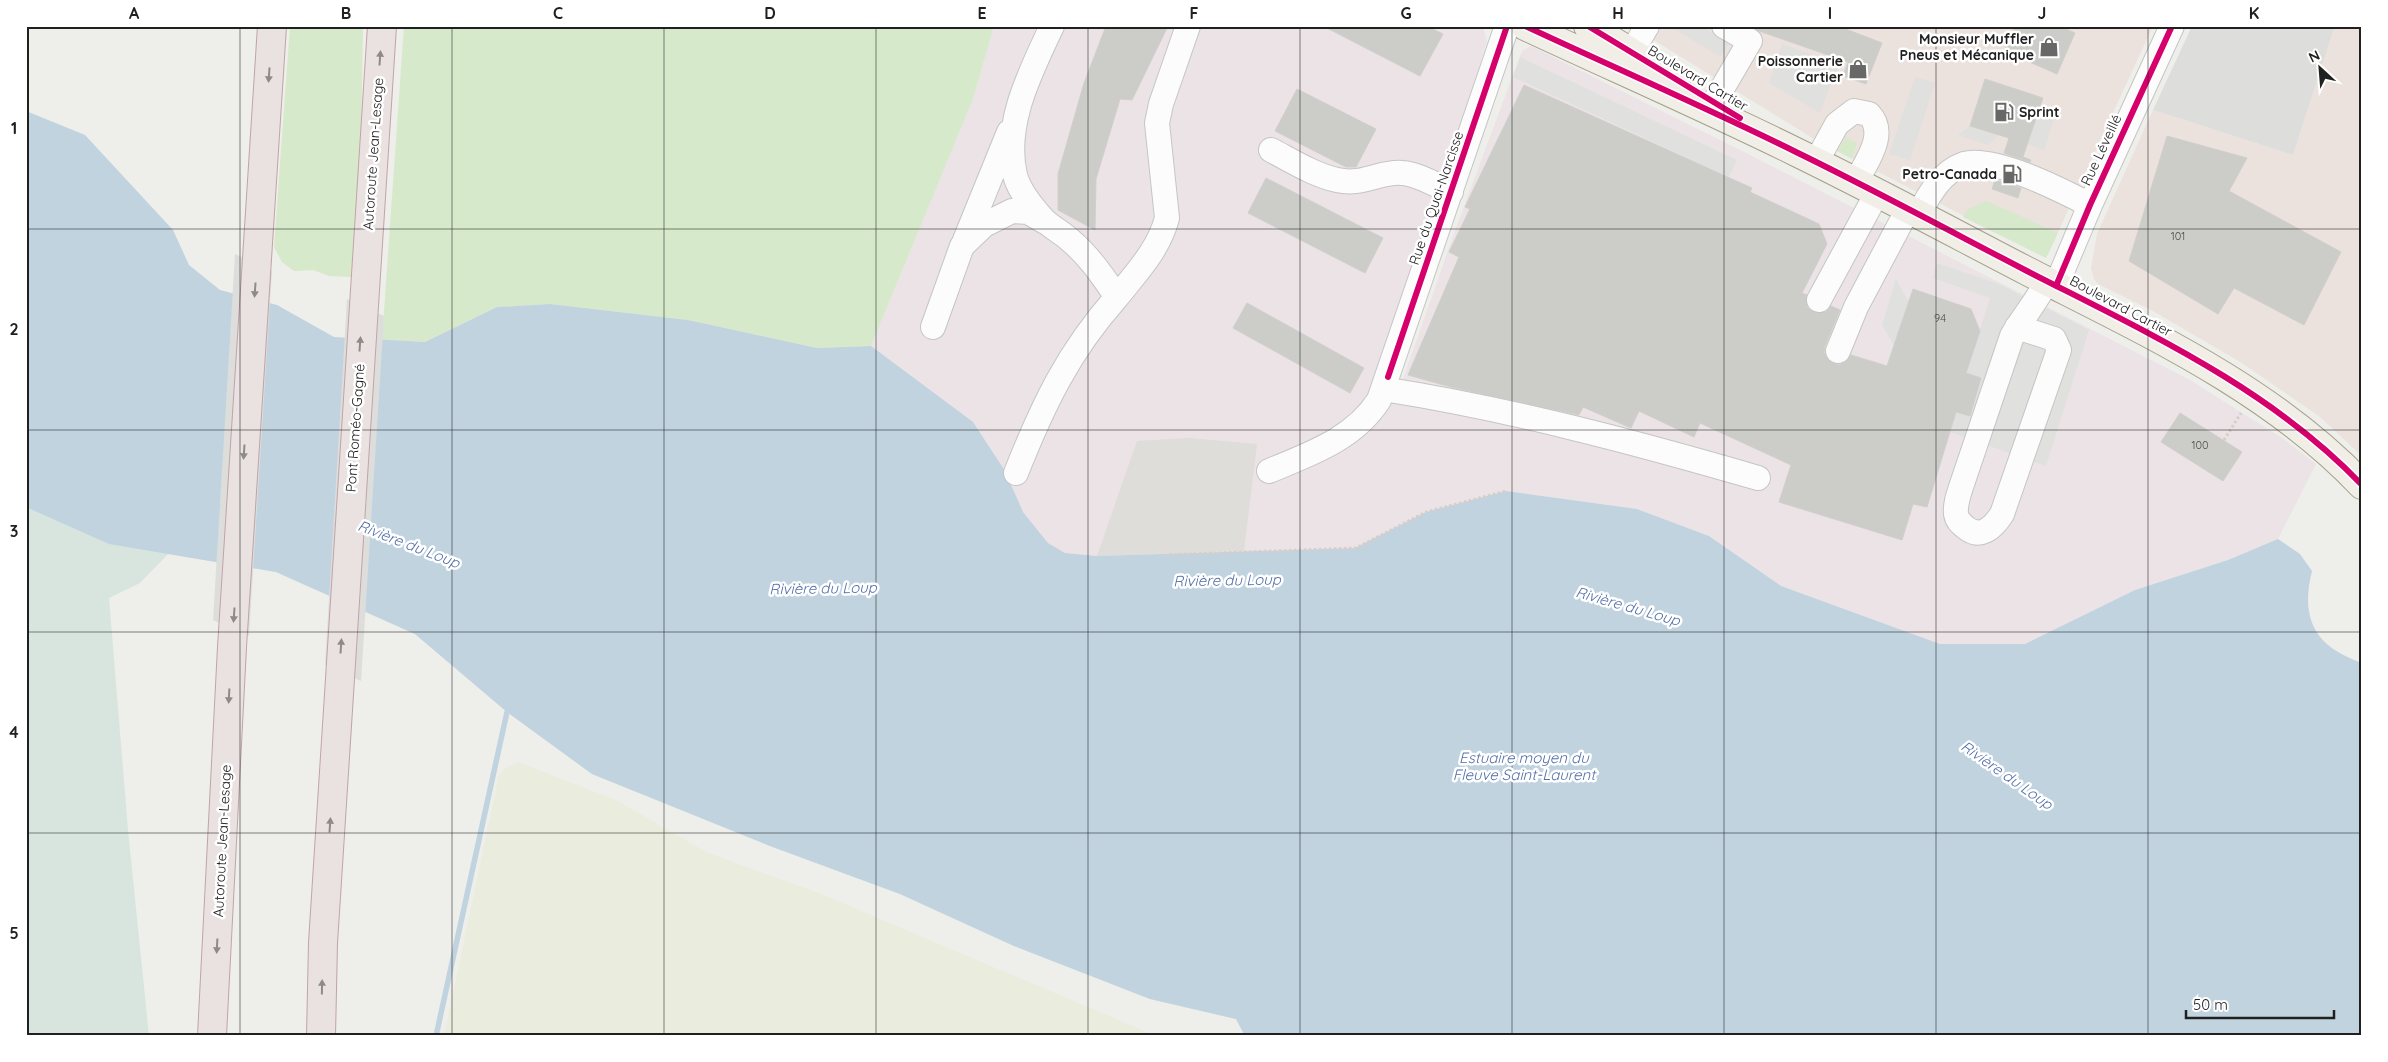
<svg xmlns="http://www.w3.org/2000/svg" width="2388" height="1062" font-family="Quicksand,sans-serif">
<rect width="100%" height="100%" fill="#eeeeea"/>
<!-- residential -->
<path fill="#dddddb" d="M2192,26H2335L2293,155L2153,110Z"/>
<!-- commercial -->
<path fill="#ebe1dd" d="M1631,26H2153L2046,258L1814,139Z
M2335,26H2362V456L2320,417L2242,363L2153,311L2098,284L2094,279L2091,268L2097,234L2153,110L2293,155Z"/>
<!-- industrial -->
<path fill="#ebe3e6" d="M994,26H1483L1487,42L1421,248L1379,373L1403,379L1456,228L1522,51L1531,46L1746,153L2190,380L2282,438L2316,464L2278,539L2228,560L2135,590L2025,644H1940L1780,586L1709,536L1637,509L1506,491L1426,512L1356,548L1097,556L1065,553L1048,543L1023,512L1005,471L871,346L973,99Z"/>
<!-- airport -->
<path fill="#deddd9" d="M1189,438L1257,444L1244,551L1097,556L1137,441Z"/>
<!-- farmland -->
<path fill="#eaedde" d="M518,762L616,800L706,852L824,895L1156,1036H444L499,775L504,769Z"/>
<!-- grass -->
<path fill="#d6e9cb" d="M290,26H363L361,142L351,277L329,276L313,270L294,271L282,262L274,247Z
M404,26H994L973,99L871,346L817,348L688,320L550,304L497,307L425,342L382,340Z
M1846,138L1857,143L1852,159L1837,151Z
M1986,201L2058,233L2046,258L1963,217L1968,209Z"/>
<!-- wetland -->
<path fill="#d8e5df" d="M26,392L1054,623L1245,1036L1236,1019L1150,999L1014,946L900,894L770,846L592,774L507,712L415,634L276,572L168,554L140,583L109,598L128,830L149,1036H26Z"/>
<!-- parking -->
<path fill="#e0e0df" d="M1670,26H1701L1729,43L1720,57Z
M1782,44L1839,64L1820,113L1769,83Z
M1520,57L1737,160L1729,177L1513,77Z
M1915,77L1935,83L1910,160L1889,154Z
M2041,104L2057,110L2044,150L2027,144Z
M1970,126L1999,135L1988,145L1958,135Z
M1937,263L1999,284L2089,330L2046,466L1950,432L1956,412L1970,415L1981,378L1966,373L1990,298L1933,278Z
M1896,279L1909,302L1894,346L1882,325Z"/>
<!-- water -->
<path fill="#c0d3df" d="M26,111L85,135L173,230L189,265L220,290L277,305L334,337L425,342L497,307L550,304L688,320L817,348L871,346L973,422L1005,471L1023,512L1048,543L1065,553L1097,556L1355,548L1426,512L1506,491L1637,509L1709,536L1781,586L1940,644H2025L2135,590L2228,560L2278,539L2300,554L2312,571C2300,619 2315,647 2362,663V1036H1245L1236,1019L1150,999L1014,946L900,894L770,846L592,774L507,712L415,634L276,572L109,544L26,507Z"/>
<!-- pier -->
<path fill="#dddddc" d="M235,254L272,271L249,636L213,620Z
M347,299L384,316L361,681L325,665Z"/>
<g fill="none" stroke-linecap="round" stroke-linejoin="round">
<!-- stream -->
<path stroke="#c0d3df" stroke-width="5.5" d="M436,1036L507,712"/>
</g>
<!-- building -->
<path fill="#ccccc9" stroke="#d1cfcb" d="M1106,26H1168L1132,100L1120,99L1096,179L1095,230L1058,210V174L1084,83Z
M1323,26H1427L1443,34L1420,76Z
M1838,26L1882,43L1866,84L1843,76L1848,62L1759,31L1752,27Z
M2015,26H2060L2075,33L2057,74L2004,51Z
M1985,79L2043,98L2023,157L2031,160L2030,162L2004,153L2009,138L1970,126Z
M1524,85L1752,188L1750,192L1819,224L1827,244L1802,293L1807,295V307L1813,312H1826L1831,306L1840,310L1825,346L1824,353L1832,363L1839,365L1846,362L1851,355L1887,366L1913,289L1971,309L1980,331L1966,373L1981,378L1970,416L1956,412L1927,507L1913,504L1902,540L1779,502L1791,465L1700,423L1694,437L1639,411L1631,428L1583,407L1579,415L1451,387L1408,375L1459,257L1449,252L1470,209L1465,207Z
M1297,89L1376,129L1356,167H1346L1275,131Z
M2167,136L2247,158L2229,191L2341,252L2304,325L2234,288L2218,314L2129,261Z
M1266,178L1383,238L1365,273L1248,213Z
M1995,180L2021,188L2018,198L1992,189Z
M1247,303L1364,368L1350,393L1233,328Z
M2180,413L2242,452L2223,481L2161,442Z"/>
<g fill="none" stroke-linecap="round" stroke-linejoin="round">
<defs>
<path id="minor" d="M1052,26C1031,71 1003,124 1015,175C1019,191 1033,208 1044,220C1052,228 1063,233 1071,241C1090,257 1103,277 1117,297C1137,272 1159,249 1167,218L1157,123L1161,104L1188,26
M1622,69L1647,26
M1709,111L1750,41L1724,26
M1271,150C1292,161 1314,175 1337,180C1363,186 1380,171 1402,173C1418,174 1436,185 1451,192
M1816,162L1837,124L1854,111L1869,114C1888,134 1866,162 1856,182
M1918,215C1929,195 1941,172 1964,164C1993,155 2063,191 2090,205
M965,240L1009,132
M2056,286L2090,205L2172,26
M1819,300L1877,193
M933,327L962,246L984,225L1012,211L1028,212L1045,222
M2017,327L2054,339L2059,350L2002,514C1993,528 1980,540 1965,527C1960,523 1957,520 1956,514C1955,505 1958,496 1961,487L2012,336C2023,317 2037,301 2047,281
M1838,351L1856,307L1908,209
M1383,389C1510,409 1634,442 1758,478
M1269,471C1310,454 1354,439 1379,400L1507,26
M1016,473C1043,405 1068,352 1117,297"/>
<path id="major" d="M1525,26C1615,68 1707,108 1796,152C1874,190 1950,231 2027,271C2144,331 2270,388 2362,485
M1588,26L1676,80"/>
<path id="highway" d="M212,1036L232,647L272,26
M321,1036L323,943L382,26"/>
</defs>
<!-- minor casing -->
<use href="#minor" stroke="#c5c5c4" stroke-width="26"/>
<!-- major casing -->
<use href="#major" stroke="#a39f88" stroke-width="30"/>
<!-- highway casing -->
<use href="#highway" stroke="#c1a4a6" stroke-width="30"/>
<!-- path -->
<path stroke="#d7cdc9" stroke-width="3" stroke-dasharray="2.5 2.5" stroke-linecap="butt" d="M2224,440L2241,413
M1164,555L1356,548L1426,512L1506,491"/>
<!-- minor -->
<use href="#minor" stroke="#fcfcfc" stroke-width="24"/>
<!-- major -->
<use href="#major" stroke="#f1eee7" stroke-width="28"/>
<!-- highway -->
<use href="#highway" stroke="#eae1e1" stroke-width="28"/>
<defs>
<path id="cycleway" d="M1525,26C1615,68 1707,108 1796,152C1874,190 1950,231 2027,271C2144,331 2270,388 2362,485
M1588,26L1740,118
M2056,286L2090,205L2172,26
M1388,377L1507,26"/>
</defs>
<!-- cycleway casing -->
<use href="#cycleway" stroke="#fff" stroke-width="9"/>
<!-- cycleway -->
<use href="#cycleway" stroke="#d6006c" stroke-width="6"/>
</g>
<!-- one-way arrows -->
<defs><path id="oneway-solid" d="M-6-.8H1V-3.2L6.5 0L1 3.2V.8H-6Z" transform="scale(1.25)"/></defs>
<g fill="#8f8a8a">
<use href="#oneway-solid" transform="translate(380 58) rotate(-86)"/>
<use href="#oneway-solid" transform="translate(269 75) rotate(94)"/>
<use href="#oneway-solid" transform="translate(255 290) rotate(94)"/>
<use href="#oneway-solid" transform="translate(360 344) rotate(-86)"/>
<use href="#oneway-solid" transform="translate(244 452) rotate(94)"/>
<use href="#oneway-solid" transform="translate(234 615) rotate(94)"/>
<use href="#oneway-solid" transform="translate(341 646) rotate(-86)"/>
<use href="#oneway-solid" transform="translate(229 696) rotate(93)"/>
<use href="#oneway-solid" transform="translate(330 825) rotate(-86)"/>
<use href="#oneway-solid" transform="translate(217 946) rotate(93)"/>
<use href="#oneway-solid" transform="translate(322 987) rotate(-89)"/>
</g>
<!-- grid -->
<path fill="none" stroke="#202020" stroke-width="1" stroke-opacity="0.55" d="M240,26V1036M452,26V1036M664,26V1036M876,26V1036M1088,26V1036M1300,26V1036M1512,26V1036M1724,26V1036M1936,26V1036M2148,26V1036M26,229H2362M26,430H2362M26,632H2362M26,833H2362"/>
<!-- icons -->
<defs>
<symbol id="shop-bare" viewBox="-9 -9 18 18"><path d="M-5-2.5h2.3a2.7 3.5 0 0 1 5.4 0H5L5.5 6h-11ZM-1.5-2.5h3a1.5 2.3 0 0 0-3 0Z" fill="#686867" stroke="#fff" stroke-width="2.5" paint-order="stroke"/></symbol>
<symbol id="fuel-bare" viewBox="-9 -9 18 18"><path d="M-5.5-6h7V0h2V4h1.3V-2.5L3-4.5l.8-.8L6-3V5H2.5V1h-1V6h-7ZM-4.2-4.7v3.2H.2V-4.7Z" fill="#686867" stroke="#fff" stroke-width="2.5" paint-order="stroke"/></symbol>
</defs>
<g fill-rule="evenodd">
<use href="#shop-bare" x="2035" y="33" width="28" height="28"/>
<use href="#shop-bare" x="1844" y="55" width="28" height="28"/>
<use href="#fuel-bare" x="1990" y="98" width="28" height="28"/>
<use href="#fuel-bare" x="1998" y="160" width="28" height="28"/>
</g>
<g text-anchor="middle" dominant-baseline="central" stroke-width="5" stroke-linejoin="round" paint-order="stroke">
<!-- number labels -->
<g font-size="11" fill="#4b4b4a">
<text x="2178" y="236">101</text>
<text x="1940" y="318">94</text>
<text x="2200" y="445">100</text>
</g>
<!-- poi labels -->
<g font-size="14" font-weight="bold" fill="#202020" stroke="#fff" text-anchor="end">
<text x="2034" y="39">Monsieur Muffler<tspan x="2034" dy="16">Pneus et Mécanique</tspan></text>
<text x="1843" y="61">Poissonnerie<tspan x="1843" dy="16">Cartier</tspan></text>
<text x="2019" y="112" text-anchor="start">Sprint</text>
<text x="1997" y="174">Petro-Canada</text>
</g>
<!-- street labels -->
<g font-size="14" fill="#202020" stroke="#fff">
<text transform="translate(1698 78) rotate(31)">Boulevard Cartier</text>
<text transform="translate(2101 150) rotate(-65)">Rue Léveillé</text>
<text transform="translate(373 154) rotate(-86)">Autoroute Jean-Lesage</text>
<text transform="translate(1436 198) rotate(-71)">Rue du Quai-Narcisse</text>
<text transform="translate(2121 306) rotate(28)">Boulevard Cartier</text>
<text transform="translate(355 428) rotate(-86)">Pont Roméo-Gagné</text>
<text transform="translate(222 841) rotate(-87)">Autoroute Jean-Lesage</text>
</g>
<!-- water labels -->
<g font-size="15" font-style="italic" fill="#546fa9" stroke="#fff">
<text transform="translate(409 544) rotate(21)">Rivière du Loup</text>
<text transform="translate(1227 580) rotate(-1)">Rivière du Loup</text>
<text transform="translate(823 588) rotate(-1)">Rivière du Loup</text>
<text transform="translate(1628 606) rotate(16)">Rivière du Loup</text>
<text x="1524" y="757">Estuaire moyen du<tspan x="1524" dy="17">Fleuve Saint-Laurent</tspan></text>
<text transform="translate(2007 775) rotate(35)">Rivière du Loup</text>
</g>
</g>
<!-- border -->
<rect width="2388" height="1062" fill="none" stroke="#ffffff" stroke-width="55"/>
<!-- north arrow -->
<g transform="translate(2320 68) rotate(334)" stroke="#ffffff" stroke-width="4" paint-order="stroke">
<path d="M0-4L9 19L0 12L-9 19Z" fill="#202020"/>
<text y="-8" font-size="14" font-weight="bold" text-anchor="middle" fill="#202020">N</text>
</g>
<!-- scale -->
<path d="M2186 1010v8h148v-8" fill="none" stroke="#202020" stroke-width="2.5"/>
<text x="2193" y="1010" font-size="15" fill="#202020" stroke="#ffffff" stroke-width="4" paint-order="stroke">50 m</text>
<rect x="28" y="28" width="2332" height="1006" fill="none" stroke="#202020" stroke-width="2"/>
<g font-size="16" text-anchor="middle" font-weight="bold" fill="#202020">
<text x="134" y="19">A</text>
<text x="346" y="19">B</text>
<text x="558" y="19">C</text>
<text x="770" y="19">D</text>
<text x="982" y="19">E</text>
<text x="1194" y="19">F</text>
<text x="1406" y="19">G</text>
<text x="1618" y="19">H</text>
<text x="1830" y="19">I</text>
<text x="2042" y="19">J</text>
<text x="2254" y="19">K</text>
<text x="14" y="134">1</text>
<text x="14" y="335">2</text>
<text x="14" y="537">3</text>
<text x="14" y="738">4</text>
<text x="14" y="939">5</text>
</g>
</svg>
